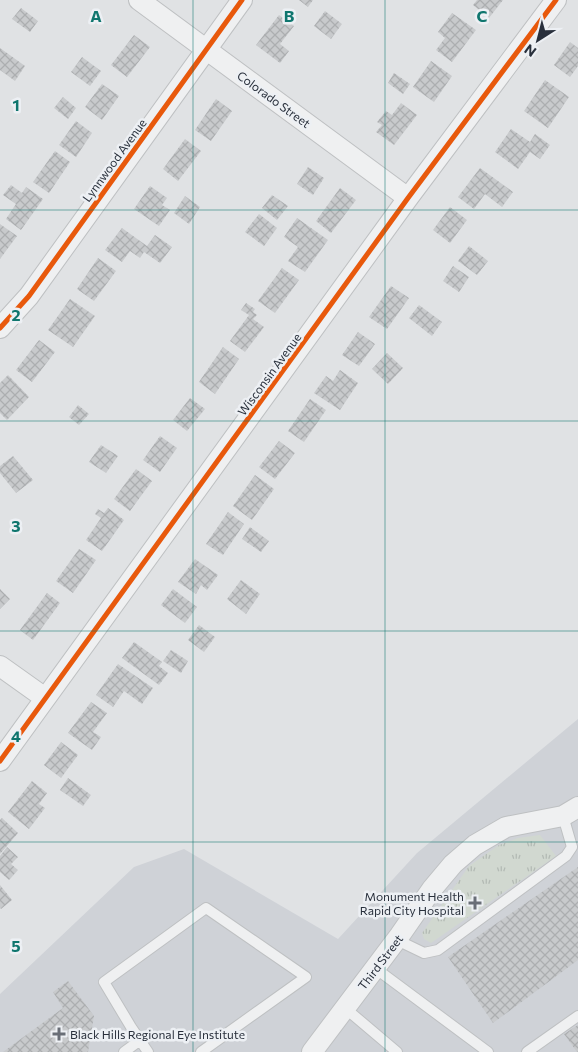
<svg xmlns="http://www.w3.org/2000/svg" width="578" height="1052" font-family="Commissioner,sans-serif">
<defs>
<pattern id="grass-tufts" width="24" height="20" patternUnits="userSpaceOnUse" patternTransform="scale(1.25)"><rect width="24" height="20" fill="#d1d8d0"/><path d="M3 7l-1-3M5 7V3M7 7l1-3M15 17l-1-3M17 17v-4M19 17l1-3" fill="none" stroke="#b3bab4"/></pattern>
<pattern id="building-cross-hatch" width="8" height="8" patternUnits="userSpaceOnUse" patternTransform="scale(1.25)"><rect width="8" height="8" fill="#c8cacc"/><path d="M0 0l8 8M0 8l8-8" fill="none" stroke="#acaeb0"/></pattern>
</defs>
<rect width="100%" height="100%" fill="#e0e2e4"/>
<!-- built -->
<path fill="#cfd2d7" d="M578,719V1052H0V994L134,867L184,849L338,939L417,853Z"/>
<!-- grass -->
<path fill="url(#grass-tufts)" d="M540,835L556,856L431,943L424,939L422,933L469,866L499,845L518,838Z"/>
<!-- building -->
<path fill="url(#building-cross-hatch)" d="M299,0H313L308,7Z
M477,0H503L489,18L473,5Z
M21,8L38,21L30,32L12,19Z
M325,11L342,24L331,39L314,26Z
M452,13L476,30L452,62L436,50L445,38L438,32Z
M279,15L294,26L280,44L289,51L280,63L256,45Z
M134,35L150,47L127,77L111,65Z
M570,42L578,48V66L570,77L554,65Z
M0,48L25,66L15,81L0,70Z
M82,57L101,71L90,86L71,72Z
M431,61L452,76L434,102L413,87Z
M394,73L410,84L403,94L388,83Z
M545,80L569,97L548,128L524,111Z
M102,84L119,96L102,120L85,107Z
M63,97L76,108L68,119L54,108Z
M216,99L232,111L211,141L195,130Z
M401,103L417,115L394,145L376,132L382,125L377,122L386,111L392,115Z
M76,121L92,133L76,157L59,145Z
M511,129L530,142L535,134L550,145L540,159L530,152L518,169L495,152Z
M185,139L201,151L178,181L163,169Z
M55,151L70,162L49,193L33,182Z
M308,167L324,178L313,195L297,184Z
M480,168L513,192L502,207L485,194L474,209L458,197Z
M11,185L22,193L26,187L43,199L21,230L6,219L16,204L3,195Z
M150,186L167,198L162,205L170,210L159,226L134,209Z
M340,188L356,200L331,233L316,221Z
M272,195L288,206L277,220L262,208Z
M185,196L200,207L189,224L174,213Z
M450,207L467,220L450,243L433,230Z
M259,214L277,228L264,246L245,232Z
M297,218L328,240L305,272L288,261L298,247L284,237Z
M0,224L17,236L0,259Z
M122,228L147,246L155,235L172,247L160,263L144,252L140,258L130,251L122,262L105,250Z
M469,246L488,261L477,275L458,261Z
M98,258L116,271L94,301L77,289Z
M453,266L469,277L459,292L443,281Z
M282,268L299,280L275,313L258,301Z
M391,286L409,298L387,329L369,317Z
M70,299L95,316L73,347L48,330Z
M246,303L255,309L253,312L257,315L253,319L264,327L245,352L230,341L249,315L241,310Z
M419,305L442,322L432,336L409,318Z
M358,332L375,344L359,366L342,355Z
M39,340L55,352L32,382L16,370Z
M223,347L239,359L215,394L199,382Z
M387,353L403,368L388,384L372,369Z
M340,370L358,383L340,410L314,393L326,376L333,381Z
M8,375L29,397L7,420L0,413V383Z
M190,398L205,409L187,431L173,420Z
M310,399L326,410L304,442L288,431Z
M78,405L89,414L79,425L69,417Z
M160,436L177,448L160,472L143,460Z
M279,441L295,453L275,479L259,467Z
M101,445L118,456L106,473L89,462Z
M13,456L33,480L16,493L0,473V466Z
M136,469L152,481L130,511L114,499Z
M255,475L274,489L252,520L233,506Z
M108,508L124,520L102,551L86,540L101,518L95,514L98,509L104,513Z
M228,512L244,524L223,555L206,544Z
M250,527L269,541L261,552L242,539Z
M79,549L96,560L73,593L56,581Z
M195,559L218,575L207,590L201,585L196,594L178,582Z
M241,580L260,594L246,614L227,599Z
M0,589L10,599L0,609Z
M173,589L197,607L185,623L161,605Z
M47,593L60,603L33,640L20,630Z
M199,625L215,637L204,652L188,640Z
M134,642L162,662L159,666L168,673L159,685L122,658Z
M171,650L188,661L181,673L163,661Z
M118,664L153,688L142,704L124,691L113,707L96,695Z
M91,702L107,713L93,732L101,737L92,750L68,733Z
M61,742L78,755L61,778L44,765Z
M68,778L91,795L83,806L60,790Z
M32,781L47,793L39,804L45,808L29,829L8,812Z
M2,818L18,833L0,854V820Z
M7,847L18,857L11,864L18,870L9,880L0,872V856Z
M578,867V960L493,1023L448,957Z
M0,885L12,900L1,909L0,908Z
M68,981L94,1016L88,1052H3L63,1008L53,992Z
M578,1025V1052H577L564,1034Z"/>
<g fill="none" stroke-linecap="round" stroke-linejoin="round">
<defs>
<path id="lane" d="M397,940L424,953L438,950L566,856L572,847L563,816
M375,968L488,1052
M345,1008L397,1052
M124,1052L139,1041
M148,1052L131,1027L104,982L206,908L306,977L201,1052
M527,1052L578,1016"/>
<path id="street" d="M139,0L408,198
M0,328L29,296L242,0
M0,666L45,698
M0,761L408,198L556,0
M312,1052L400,935L432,889L453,864L475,845L506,827L563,816L578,807"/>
</defs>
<!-- lane casing -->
<use href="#lane" stroke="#bec0c2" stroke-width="12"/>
<!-- street casing -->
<use href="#street" stroke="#bec0c2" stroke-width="22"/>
<!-- lane -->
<use href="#lane" stroke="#eff0f1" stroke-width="10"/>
<!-- street -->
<use href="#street" stroke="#eff0f1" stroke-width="20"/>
<defs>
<path id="cycleway" d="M0,328L29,296L242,0
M0,761L408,198L556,0"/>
</defs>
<!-- cycleway casing -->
<use href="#cycleway" stroke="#edf0f4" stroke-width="8"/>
<!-- cycleway -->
<use href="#cycleway" stroke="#e8590c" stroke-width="5"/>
</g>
<!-- grid -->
<path fill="none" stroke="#0f766e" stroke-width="1" stroke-opacity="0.55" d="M193,0V1052M385,0V1052M0,210H578M0,421H578M0,631H578M0,842H578"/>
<!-- markers -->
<g fill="#696e77" stroke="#edf0f4" stroke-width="2">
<path d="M472.5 895.5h5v5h5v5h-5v5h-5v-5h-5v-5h5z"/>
<path d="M56.5 1026.5h5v5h5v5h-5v5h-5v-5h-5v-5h5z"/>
</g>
<g text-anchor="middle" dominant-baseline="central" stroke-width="5" stroke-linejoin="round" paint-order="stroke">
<!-- street labels -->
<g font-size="12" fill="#29303c" stroke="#edf0f4">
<text transform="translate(274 99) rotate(36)">Colorado Street</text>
<text transform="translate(114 160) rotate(-54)">Lynnwood Avenue</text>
<text transform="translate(269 374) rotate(-54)">Wisconsin Avenue</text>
<text transform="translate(380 962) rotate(-53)">Third Street</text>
</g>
<!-- poi labels -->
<g font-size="12" fill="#29303c" stroke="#edf0f4" text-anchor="end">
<text x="464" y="896">Monument Health<tspan x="464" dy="14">Rapid City Hospital</tspan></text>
<text x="70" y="1034" text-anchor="start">Black Hills Regional Eye Institute</text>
</g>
</g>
<g font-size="16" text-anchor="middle" font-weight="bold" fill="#0f766e" stroke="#edf0f4" stroke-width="5" stroke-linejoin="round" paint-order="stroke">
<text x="96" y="22">A</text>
<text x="289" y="22">B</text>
<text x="482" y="22">C</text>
<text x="16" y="111">1</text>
<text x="16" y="321">2</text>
<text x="16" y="532">3</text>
<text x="16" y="742">4</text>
<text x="16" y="952">5</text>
</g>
<!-- north arrow -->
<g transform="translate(538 40) rotate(216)" stroke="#edf0f4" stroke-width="4" paint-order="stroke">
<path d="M0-4L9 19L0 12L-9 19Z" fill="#29303c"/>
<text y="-8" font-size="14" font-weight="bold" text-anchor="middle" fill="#29303c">N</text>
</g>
</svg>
